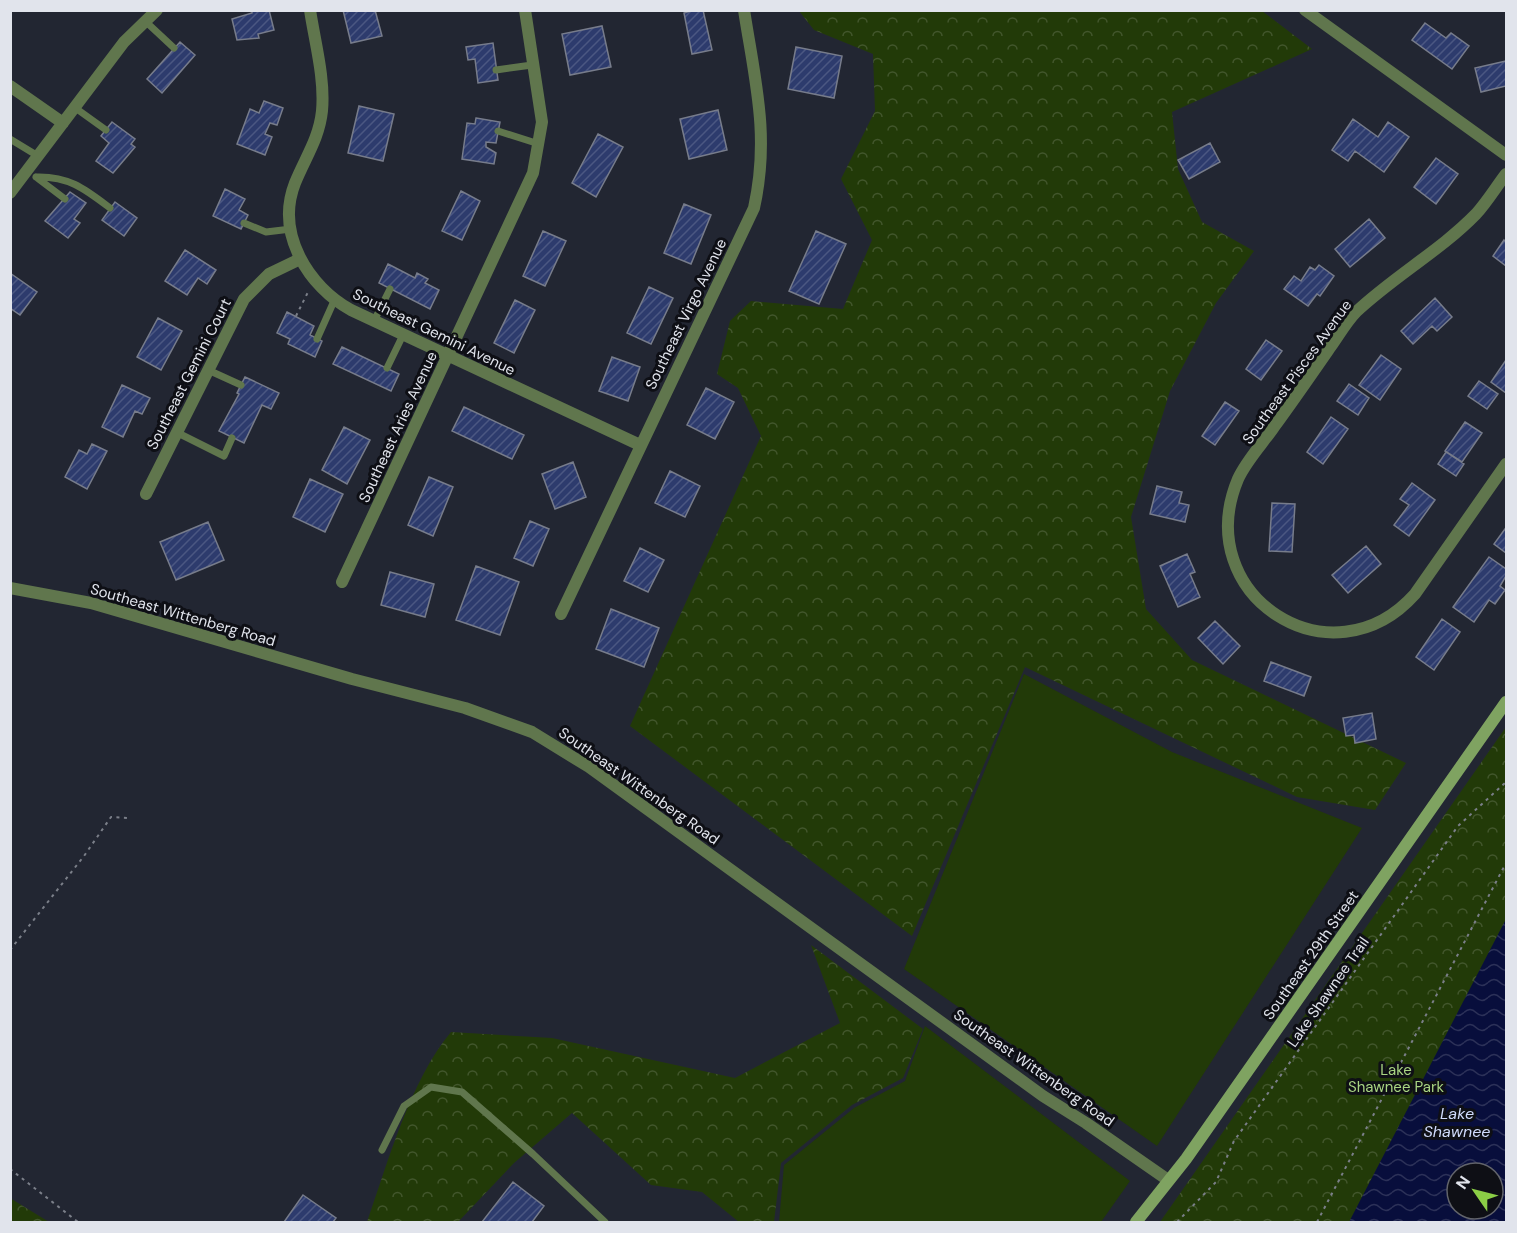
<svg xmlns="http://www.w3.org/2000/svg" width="1517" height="1233" font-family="'DM Sans',sans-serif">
<defs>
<pattern id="forest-crowns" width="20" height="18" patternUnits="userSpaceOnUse" patternTransform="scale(1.5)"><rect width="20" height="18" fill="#223a08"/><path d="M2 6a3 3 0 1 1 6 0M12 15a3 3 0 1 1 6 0" fill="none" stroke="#42562c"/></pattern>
<pattern id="water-waves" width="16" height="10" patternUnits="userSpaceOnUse" patternTransform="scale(1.5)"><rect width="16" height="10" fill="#080e3c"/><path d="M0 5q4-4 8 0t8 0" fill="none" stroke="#2c3158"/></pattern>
<pattern id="building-hatch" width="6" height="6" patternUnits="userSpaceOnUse" patternTransform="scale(1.5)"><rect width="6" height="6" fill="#2d3b6d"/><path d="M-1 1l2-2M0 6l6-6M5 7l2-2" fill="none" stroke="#4b5782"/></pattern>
</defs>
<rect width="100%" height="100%" fill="#222632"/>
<!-- green -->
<path fill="#223a08" d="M1024,674L1172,752L1362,828L1157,1146L904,969Z
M925,1026L1130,1181L1101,1222H779L784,1165L854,1108L905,1081Z"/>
<!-- forest -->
<path fill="url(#forest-crowns)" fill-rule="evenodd" d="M799,11H1262L1312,49L1172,112L1178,169L1202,222L1254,251L1216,303L1170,391L1131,517L1146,609L1192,660L1406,763L1375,810L1297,797L1025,667L912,936L630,726L761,436L738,388L717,374L730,321L751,301L843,309L872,240L841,179L875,111L873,54L814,30Z
M1506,727V1222H1160ZM1457,1173H1493V1209H1457Z
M811,945L923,1029L903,1078L852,1105L781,1163L774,1222H739L702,1192L651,1185L572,1113L514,1163L458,1222H367C388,1162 410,1081 451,1032L552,1038L735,1078L840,1023Z
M10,1198L49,1222H11Z"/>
<!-- water -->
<path fill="url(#water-waves)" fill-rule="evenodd" d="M1506,919V1222H1349ZM1457,1173H1493V1209H1457Z"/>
<!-- building -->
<path fill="url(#building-hatch)" stroke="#777c8b" stroke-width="1.5" d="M252,10H269L274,30L258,34L259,38L237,40L232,19L252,13Z
M343,10H375L382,36L351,43Z
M694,10H703L712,50L692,54L684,13Z
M1425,23L1446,38L1451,33L1469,46L1452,69L1412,40Z
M602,26L611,67L570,75L562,34Z
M180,42L195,55L162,93L147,79Z
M493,43L498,80L478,83L475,59L468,60L466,47Z
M796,47L842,56L834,98L788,89Z
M1506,61V86L1481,92L1475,68Z
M264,101L283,108L277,125L270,123L265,134L272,137L265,155L237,144L250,109L259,113Z
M359,106L394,114L383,161L348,153Z
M718,110L727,150L689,159L680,119Z
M476,118L500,122L496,143L486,142V147L496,153L494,164L462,159L467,123L475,124Z
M1353,119L1378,137L1388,122L1409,137L1384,172L1355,151L1348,161L1332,150Z
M112,122L135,139L131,144L135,147L113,173L96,161L109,143L101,136Z
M598,134L623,147L596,197L572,183Z
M1210,143L1220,162L1189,179L1178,160Z
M1436,158L1458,174L1436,204L1414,187Z
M225,189L245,199L239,210L248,215L241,229L213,216Z
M461,191L480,201L462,240L442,231Z
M70,192L86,203L74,219L80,223L68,238L45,221Z
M115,202L137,218L124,236L102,220Z
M684,204L711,215L691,264L664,253Z
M1369,219L1385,238L1350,267L1335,249Z
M543,231L566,241L545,286L523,276Z
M816,231L846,244L819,304L789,291Z
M1504,240L1506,242V266L1493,256Z
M185,250L216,270L207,284L198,278L187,295L165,281Z
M388,264L415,278L417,273L428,279L425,283L439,290L430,309L379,283Z
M1319,265L1334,276L1320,296L1317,294L1308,306L1284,289L1294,276L1301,281L1310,267L1315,270Z
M10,273L37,292L20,315L10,308Z
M649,287L673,298L651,344L627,333Z
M1435,298L1452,317L1437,331L1432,326L1413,344L1401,331Z
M515,300L535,310L514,353L494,343Z
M287,312L314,326L310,335L322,341L315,357L288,344L290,339L277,333Z
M158,318L182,331L161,370L137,357Z
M1266,340L1282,351L1261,380L1246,369Z
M342,347L399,374L391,391L333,364Z
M1381,355L1401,369L1380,400L1359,385Z
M612,357L640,367L628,401L599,391Z
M1506,360V393L1491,382Z
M245,377L279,393L271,409L262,405L244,443L219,431L239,394L237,393Z
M1479,381L1498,394L1487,409L1468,396Z
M1349,384L1369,398L1358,415L1337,401Z
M122,385L150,398L142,414L135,411L123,437L102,427Z
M706,388L734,402L715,439L687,425Z
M1225,402L1239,411L1215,445L1202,436Z
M464,407L524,435L512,459L452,431Z
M1331,417L1348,429L1323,464L1307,452Z
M1465,422L1482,433L1462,462L1445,451Z
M344,427L370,440L347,484L322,470Z
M92,444L107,451L87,489L65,477L79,450L87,454Z
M1446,452L1464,464L1456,476L1438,464Z
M573,462L586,497L555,509L542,474Z
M670,471L700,486L685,517L655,503Z
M429,477L453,487L433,536L408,525Z
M310,479L343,494L325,532L293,517Z
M1412,483L1435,500L1409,536L1394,525L1409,505L1400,499Z
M1157,486L1182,492L1179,503L1189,505L1185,522L1150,514Z
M1272,503L1295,504L1292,552L1269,551Z
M530,521L549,529L533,566L514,558Z
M208,522L224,560L176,580L160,542Z
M1505,529L1506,530V553L1494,544Z
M1366,546L1381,564L1348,593L1332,575Z
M640,548L664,560L648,592L624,581Z
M1187,554L1195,572L1190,574L1200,597L1178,607L1160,566Z
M1489,557L1506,569V576L1500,586L1505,590L1495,604L1489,600L1474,622L1453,607Z
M476,566L519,582L500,635L456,620Z
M390,572L434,584L425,617L381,605Z
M611,609L659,628L644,667L596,649Z
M1442,619L1460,632L1434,670L1416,657Z
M1215,621L1240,646L1223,664L1198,638Z
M1271,662L1311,677L1304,696L1264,681Z
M1372,713L1376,739L1355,743L1354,735L1346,736L1343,718Z
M513,1182L544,1206L532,1222H482Z
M303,1195L336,1218L333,1222H284Z"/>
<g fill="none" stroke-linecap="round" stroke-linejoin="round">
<!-- path -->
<path stroke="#7b7f89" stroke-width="2" stroke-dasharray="3 4.5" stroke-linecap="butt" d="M296,316L308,292
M10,950L84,856L111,817L129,818
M10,1169L78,1222
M1177,1222L1216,1182L1234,1141L1458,826L1506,782
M1317,1222L1506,863"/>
<!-- service -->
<path stroke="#60764d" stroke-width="7" d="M144,20L174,48
M496,70L532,65
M74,107L106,130
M498,131L539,144
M10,139L38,156
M36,177C69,176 85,189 110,208
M36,177L65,199
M244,223L266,232L291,229
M374,321L390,289
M317,339L334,301
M387,368L403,335
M208,370L241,385
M176,432L224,456L232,438
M382,1150L404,1106L431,1087L462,1092L533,1154L605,1222"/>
<!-- minor -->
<path stroke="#60764d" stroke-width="12" d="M310,10C315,43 325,78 322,111C319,139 305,158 295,183C275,234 309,287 351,310L640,445
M1305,10L1506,155
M10,86L63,123
M1506,174C1496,187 1487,202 1476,214C1441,250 1393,277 1356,312C1346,322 1338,337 1329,349C1311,375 1293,401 1274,427C1263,443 1246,461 1238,479C1189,596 1332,687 1415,594L1506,464
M10,193L124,42L157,10
M146,494L244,299L269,274L300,259
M342,582L533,173L542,122L525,10
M10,588L91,603L352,679L465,708L532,732L589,767L1043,1096L1086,1123L1168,1180
M561,614L754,208C770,136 755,81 744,10"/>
<!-- secondary -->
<path stroke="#7fa361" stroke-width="12" d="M1136,1222L1186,1159L1506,702"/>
</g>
<g text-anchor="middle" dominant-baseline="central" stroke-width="6" stroke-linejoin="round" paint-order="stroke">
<!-- street labels -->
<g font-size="15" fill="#e1e4ec" stroke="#0e0f15">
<text transform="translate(686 314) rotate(-64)">Southeast Virgo Avenue</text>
<text transform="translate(434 332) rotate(26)">Southeast Gemini Avenue</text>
<text transform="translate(1297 372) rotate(-54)">Southeast Pisces Avenue</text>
<text transform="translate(189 374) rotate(-63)">Southeast Gemini Court</text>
<text transform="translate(398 427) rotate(-65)">Southeast Aries Avenue</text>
<text transform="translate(183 615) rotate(16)">Southeast Wittenberg Road</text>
<text transform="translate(639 786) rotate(35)">Southeast Wittenberg Road</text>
<text transform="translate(1311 955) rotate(-55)">Southeast 29th Street</text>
<text transform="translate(1328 992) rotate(-55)">Lake Shawnee Trail</text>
<text transform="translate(1034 1068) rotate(35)">Southeast Wittenberg Road</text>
</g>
<!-- park labels -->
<g font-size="15" fill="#a9d583" stroke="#0e0f15">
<text x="1396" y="1070">Lake<tspan x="1396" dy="17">Shawnee Park</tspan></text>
</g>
<!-- water labels -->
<g font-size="16" font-style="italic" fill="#d0dbfc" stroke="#0e0f15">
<text x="1457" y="1113">Lake<tspan x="1457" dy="18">Shawnee</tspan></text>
</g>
</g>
<!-- border -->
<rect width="1517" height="1233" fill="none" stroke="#e1e4ec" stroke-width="24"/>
<!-- north arrow -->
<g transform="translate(1475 1191) rotate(305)"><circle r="28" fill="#0e0f15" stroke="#62646b" stroke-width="1.5"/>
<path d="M0-4.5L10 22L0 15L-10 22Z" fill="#8bce46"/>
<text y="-9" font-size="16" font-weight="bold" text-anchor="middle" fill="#e1e4ec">N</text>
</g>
</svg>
